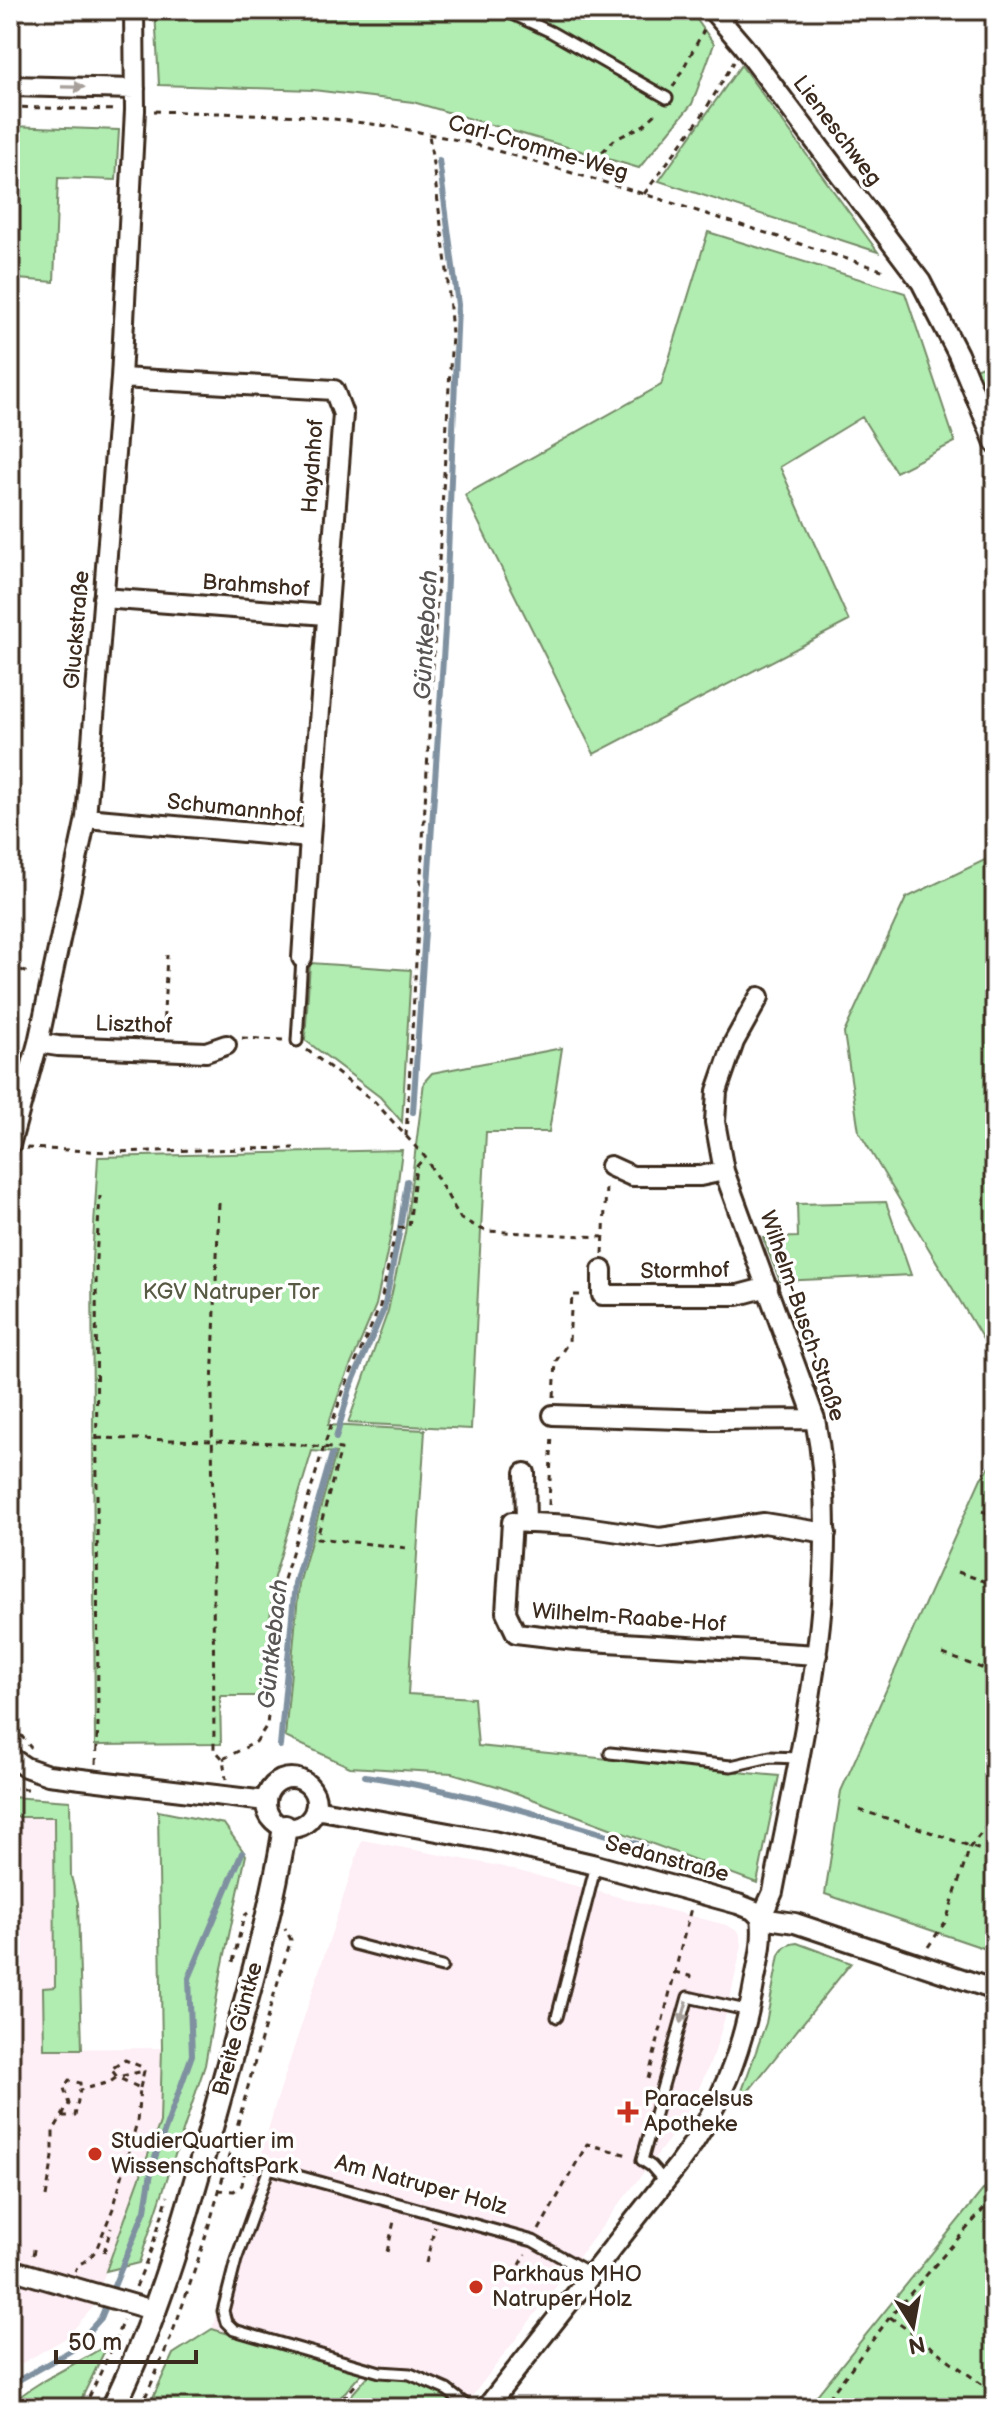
<svg xmlns="http://www.w3.org/2000/svg" width="1005" height="2418" font-family="'Balsamiq Sans',sans-serif">
<rect width="100%" height="100%" fill="#fff"/>
<filter id="ink" filterUnits="userSpaceOnUse"><feTurbulence type="fractalNoise" baseFrequency=".0125" numOctaves="2"/><feDisplacementMap in="SourceGraphic" scale="16" xChannelSelector="R" yChannelSelector="G"/><feConvolveMatrix kernelMatrix="1 2 1 2 8 2 1 2 1" color-interpolation-filters="sRGB"/></filter>
<g filter="url(#ink)">
<!-- built -->
<path fill="#feeef5" d="M10,1817H54L55,1988H43L44,2049L162,2048L160,2122L93,2307L66,2338L10,2370Z
M362,1840L499,1866L726,1925L739,1932L742,1945L728,2007L714,2054L693,2102L673,2134L463,2408L446,2395L410,2379L381,2378L212,2329L275,2106Z"/>
<!-- green -->
<path fill="#b1ecb1" stroke="#768b68" stroke-width="2" d="M155,10H690L714,44L692,104L639,168L413,102L313,90L159,85Z
M741,65L878,252L659,181Z
M10,126L119,130L116,180L58,178L54,282L18,279L21,175L10,174Z
M708,232L905,293L955,442L896,472L862,417L780,467L849,621L594,754L465,495L661,385Z
M995,361V417L975,369Z
M995,855V1349L987,1346L859,1132L844,1033L906,898Z
M310,963L411,970L402,1122L380,1097L305,1040Z
M562,1048L549,1132H486L471,1429L348,1423L388,1311L405,1233L424,1082L432,1073Z
M402,1150L392,1229L376,1305L341,1388L328,1425L425,1430L408,1694L474,1698L478,1746L779,1776L757,1883L500,1787L452,1773L350,1767L285,1737L299,1584L336,1453L312,1451L274,1577L263,1696H220L221,1744L95,1745L92,1260L98,1157Z
M886,1202L911,1275L780,1281L763,1238L798,1237L797,1204Z
M995,1461V1952L825,1894L841,1791L981,1478Z
M10,1797L70,1801L71,1876L78,1903L82,2049H44L43,1988L55,1987L54,1817H10Z
M158,1811L224,1824L246,1855L221,1973L205,2065L139,2263L106,2271L160,2122L162,2048Z
M797,1943L851,1963L746,2094L742,2091L766,2023L779,1955C784,1947 787,1944 797,1943Z
M995,2175V2408H807L809,2405Z
M212,2329L362,2373L331,2408H318L303,2403L300,2408H148L173,2354Z
M108,2344L77,2408H10V2405C35,2381 78,2364 108,2344Z
M369,2375C383,2379 395,2377 409,2379C428,2383 447,2396 461,2408H340Z"/>
<g fill="none" stroke-linecap="round" stroke-linejoin="round">
<!-- stream -->
<path stroke="#7f91a0" stroke-width="6" d="M413,1112L445,629L458,305L439,160
M336,1438L350,1388L384,1309L400,1229L407,1181
M280,1746L295,1583L332,1454
M365,1776C461,1790 552,1818 644,1846
M10,2385L72,2350L101,2318L145,2210L152,2166L192,2055L189,1978L242,1853"/>
<defs>
<path id="service" d="M504,10L551,32L667,98
M297,1041L302,958
M610,1753L731,1766L770,1757L799,1758
M354,1944L442,1967
M557,2017L596,1865
M665,2182L651,2166L642,2160L688,1997L750,2011
M470,2408L447,2390L410,2374L380,2372L234,2330L226,2322L223,2311L236,2260L269,2168L533,2241L593,2275"/>
<path id="minor" d="M712,10L743,46L921,282L958,354L995,443
M10,86L135,89
M121,378L334,390L343,414L310,838
M103,598L326,615
M86,818L310,838L302,958
M759,997L734,1042L717,1091L715,1122L724,1171L815,1419C845,1572 802,1740 773,1892L761,1918
M38,1043L58,1046L206,1052L226,1045
M10,1145L38,1043L86,818L121,378L135,110L134,10
M610,1166L632,1176H700L724,1171
M602,1270V1295H738L768,1287
M553,1415L711,1420L815,1419
M525,1473L526,1523
M817,1655L575,1640L516,1633L506,1612L512,1522L572,1525L660,1538L764,1523L826,1533
M10,1757L25,1767L48,1775L266,1801
M266 1803a25 25 0 1 1 50 0a25 25 0 1 1-50 0Z
M315,1809L493,1841L596,1865L738,1904L753,1910L761,1918L795,1923L995,1990
M10,2269L156,2311
M486,2408L678,2165C721,2108 743,2050 755,1979C759,1959 764,1939 761,1918"/>
<path id="tertiary" d="M113,2408C164,2304 193,2192 224,2081C247,1997 272,1913 285,1827"/>
</defs>
<!-- service casing -->
<use href="#service" stroke="#3b2a1e" stroke-width="15"/>
<!-- minor casing -->
<use href="#minor" stroke="#3b2a1e" stroke-width="24"/>
<!-- tertiary casing -->
<use href="#tertiary" stroke="#3b2a1e" stroke-width="28"/>
<!-- path -->
<path stroke="#3b2a1e" stroke-width="3" stroke-dasharray="6 6" stroke-linecap="butt" d="M673,87L704,30
M10,107L118,110
M154,111L310,116L395,127L467,142L644,194L888,272
M602,152L614,140L644,125L659,111
M644,194L701,117L734,62
M10,965L32,975
M163,1031L167,955
M242,1038L283,1040
M307,1050L375,1102L425,1157L461,1219L486,1231L603,1237
M406,1136L452,334L447,271L429,134
M26,1148L110,1152L294,1148
M219,1203L212,1388L214,1749L223,1759L226,1779
M603,1254L606,1186
M554,1397L556,1361L569,1341L572,1295H586
M97,1438L285,1443L341,1449L317,1538L407,1548
M549,1505L552,1432
M982,1511L995,1516
M958,1572L995,1585
M943,1654L995,1673
M10,1738L20,1734L31,1748
M223,1759L256,1742L267,1725L283,1583L324,1446L344,1389L380,1306L396,1228L409,1227L416,1167L425,1157
M96,1764L98,1725L96,1259L100,1196
M10,1788L29,1789
M859,1810L913,1826L995,1855
M928,1947L946,1921L970,1847L987,1826L995,1799
M233,1962L244,1916L248,1913
M675,1972L693,1977L692,1982
M648,2079L691,1908
M140,2088L144,2071L142,2067L125,2060L111,2069L117,2077L144,2071
M674,2095L697,2102
M62,2116L69,2104L64,2088L69,2080L80,2083V2090
M218,2190L234,2191L242,2185L245,2168L255,2171
M46,2197L53,2157V2131L62,2116H75L80,2090L110,2082L117,2077L140,2088L137,2122L114,2206L96,2250L88,2260L79,2264L75,2271
M539,2230L587,2144L628,2155
M104,2252L111,2228
M387,2252L395,2217
M33,2255L35,2245
M426,2263L435,2226
M520,2265L526,2254
M136,2287L151,2250L168,2196
M890,2317L995,2394
M84,2408L112,2348L123,2320
M140,2408C211,2260 240,2096 291,1940L285,1928
M335,2408L359,2381
M821,2408L890,2317L995,2196"/>
<!-- service -->
<use href="#service" stroke="#fff" stroke-width="9"/>
<!-- minor -->
<use href="#minor" stroke="#fff" stroke-width="18"/>
<!-- tertiary -->
<use href="#tertiary" stroke="#fff" stroke-width="22"/>
</g>
<!-- one-way arrows -->
<defs><path id="oneway-solid" d="M-6-.8H1V-3.2L6.5 0L1 3.2V.8H-6Z" transform="scale(2)"/></defs>
<g fill="#a79f9a">
<use href="#oneway-solid" transform="translate(73 87) rotate(1)"/>
<use href="#oneway-solid" transform="translate(684 2012) rotate(106)"/>
</g>
</g>
<!-- markers -->
<g fill="#c8321e" stroke="#fff" stroke-width="3">
<path d="M624 2100h8v8h8v8h-8v8h-8v-8h-8v-8h8z"/>
<circle cx="95" cy="2154" r="8"/>
<circle cx="476" cy="2287" r="8"/>
</g>
<g text-anchor="middle" dominant-baseline="central" stroke-width="7" stroke-linejoin="round" paint-order="stroke">
<!-- street labels -->
<g font-size="22" fill="#3b2a1e" stroke="#fff">
<text transform="translate(837 131) rotate(53)">Lieneschweg</text>
<text transform="translate(538 148) rotate(16)">Carl-Cromme-Weg</text>
<text transform="translate(313 466) rotate(-86)">Haydnhof</text>
<text transform="translate(256 586) rotate(4)">Brahmshof</text>
<text transform="translate(77 630) rotate(-85)">Gluckstraße</text>
<text transform="translate(235 809) rotate(6)">Schumannhof</text>
<text transform="translate(134 1025) rotate(2)">Liszthof</text>
<text transform="translate(685 1271) rotate(-1)">Stormhof</text>
<text transform="translate(802 1316) rotate(71)">Wilhelm-Busch-Straße</text>
<text transform="translate(629 1618) rotate(4)">Wilhelm-Raabe-Hof</text>
<text transform="translate(667 1859) rotate(15)">Sedanstraße</text>
<text transform="translate(238 2029) rotate(-75)">Breite Güntke</text>
<text transform="translate(421 2185) rotate(15)">Am Natruper Holz</text>
</g>
<!-- park labels -->
<g font-size="22" fill="#585a43" stroke="#fff">
<text x="231" y="1292">KGV Natruper Tor</text>
</g>
<!-- poi labels -->
<g font-size="22" fill="#3b2a1e" stroke="#fff" text-anchor="start">
<text x="644" y="2099">Paracelsus<tspan x="644" dy="25">Apotheke</tspan></text>
<text x="111" y="2141">StudierQuartier im<tspan x="111" dy="25">WissenschaftsPark</tspan></text>
<text x="492" y="2274">Parkhaus MHO<tspan x="492" dy="25">Natruper Holz</tspan></text>
</g>
<!-- water labels -->
<g font-size="24" font-style="italic" fill="#585554" stroke="#fff">
<text transform="translate(426 635) rotate(-87)">Güntkebach</text>
<text transform="translate(273 1644) rotate(-84)">Güntkebach</text>
</g>
</g>
<!-- margin -->
<rect width="1005" height="2418" fill="none" stroke="#fff" stroke-width="40"/>
<rect x="20" y="20" width="965" height="2378" fill="none" stroke="#3b2a1e" stroke-width="3" filter="url(#ink)"/>
<!-- north arrow -->
<g transform="translate(913 2326) rotate(169)" stroke="#ffffff" stroke-width="6" paint-order="stroke">
<path d="M0-6L14 30L0 20L-14 30Z" fill="#3b2a1e"/>
<text y="-12" font-size="22" font-weight="bold" text-anchor="middle" fill="#3b2a1e">N</text>
</g>
<!-- scale -->
<path d="M56 2350v12h140v-12" fill="none" stroke="#3b2a1e" stroke-width="4"/>
<text x="68" y="2350" font-size="24" fill="#3b2a1e" stroke="#ffffff" stroke-width="6" paint-order="stroke">50 m</text>
</svg>
